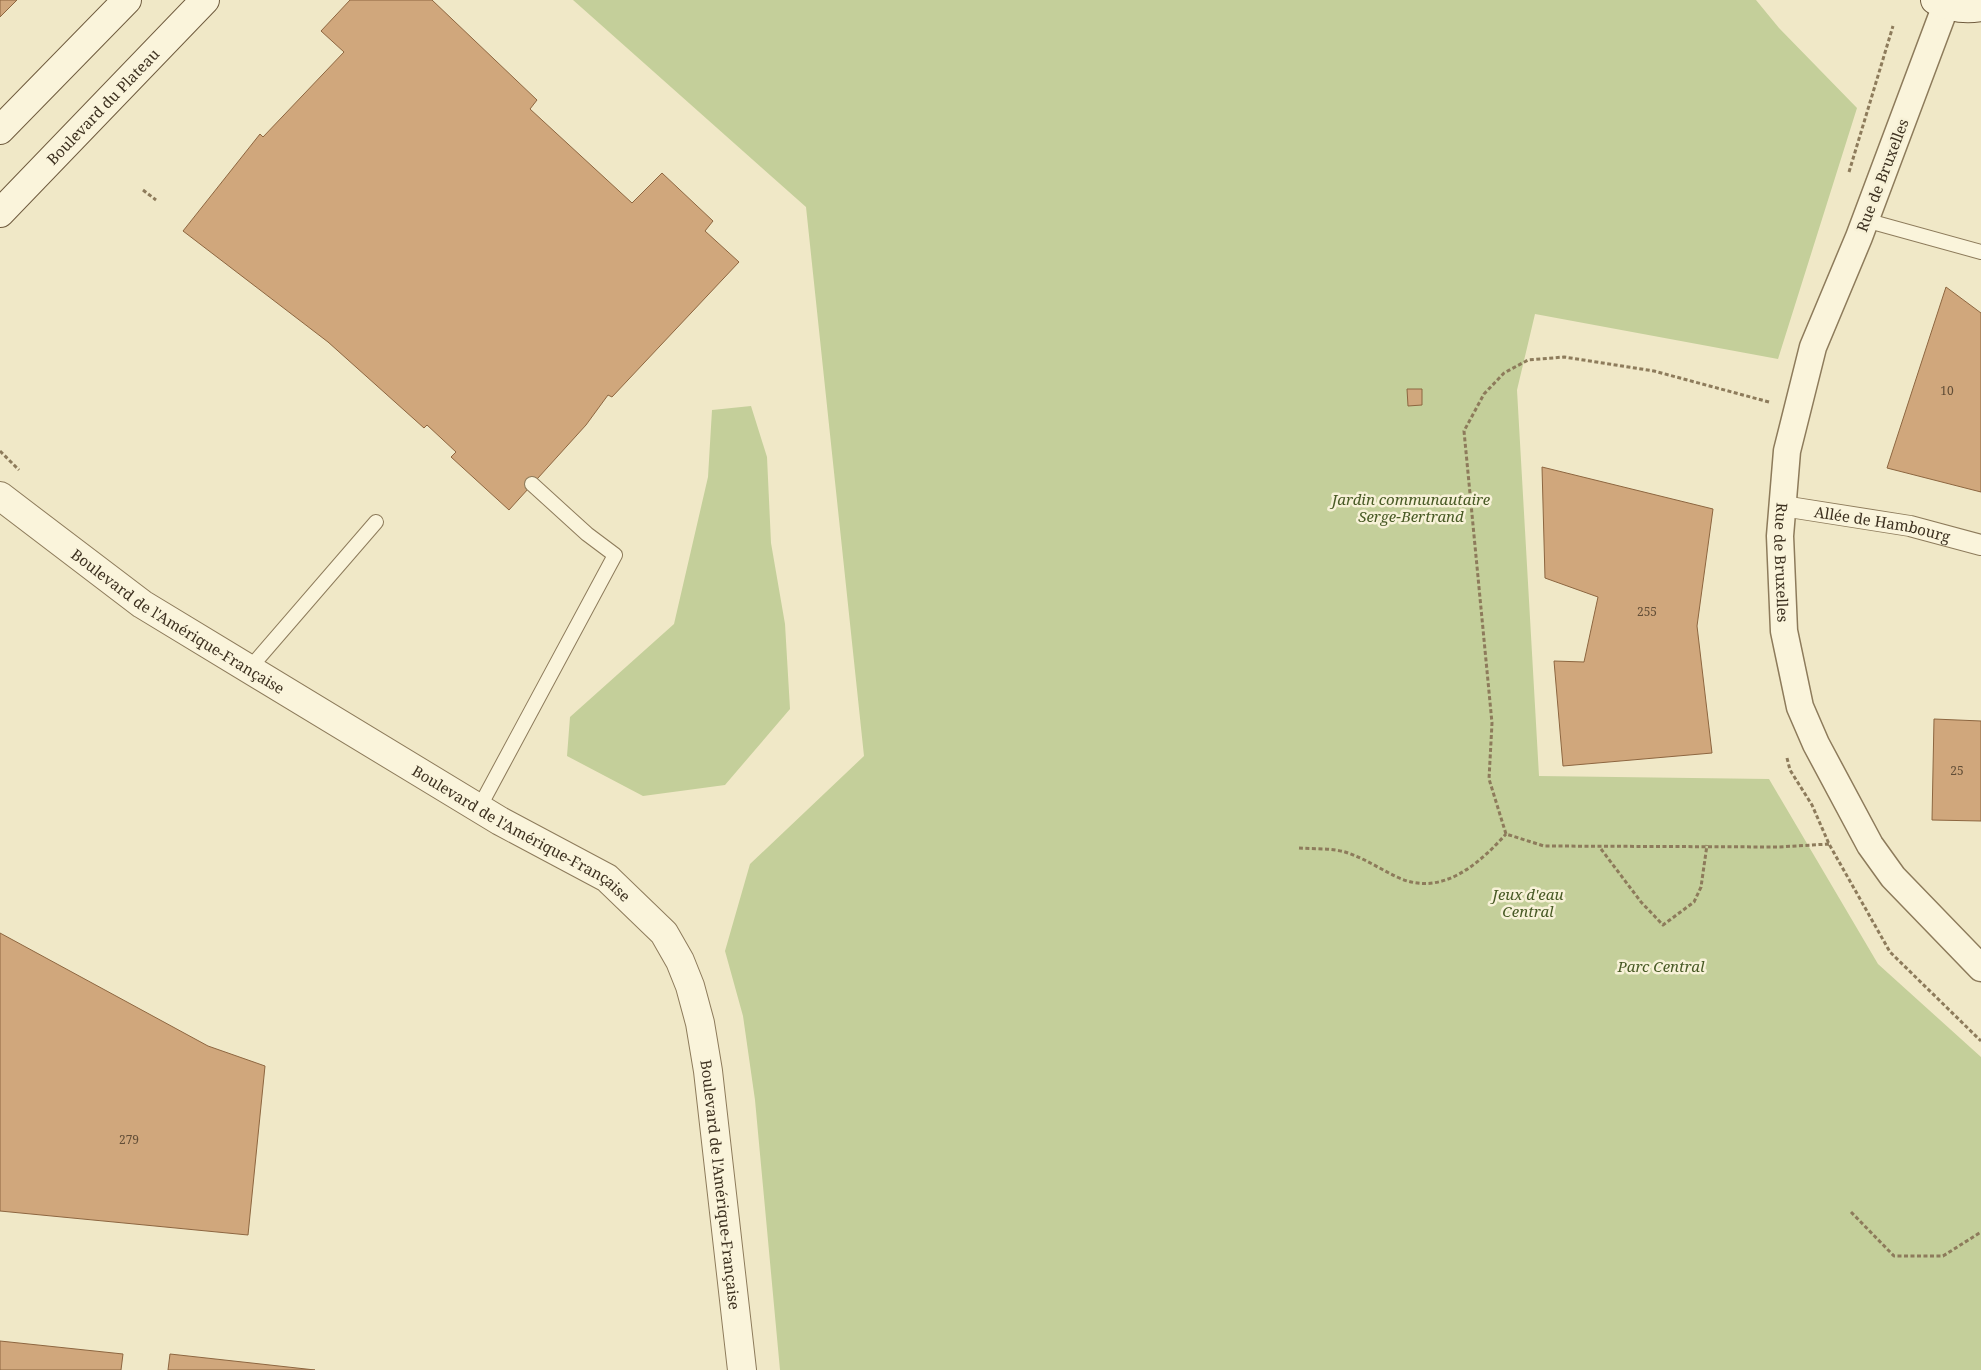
<svg xmlns="http://www.w3.org/2000/svg" width="1981" height="1370" font-family="'Noto Serif',serif">
<rect width="100%" height="100%" fill="#f0e8c7"/>
<!-- green -->
<path fill="#c4cf9a" d="M573,0H1756L1779,28L1857,108L1778,359L1535,314L1517,390L1539,776L1769,779L1878,964L1981,1057V1370H780L755,1100L743,1016L725,951L750,864L864,756L806,207Z
M751,406L767,457L771,543L785,624L790,709L725,785L643,796L567,756L570,717L674,624L708,477L712,410Z"/>
<!-- building -->
<path fill="#d0a77c" stroke="#8d6640" d="M0,0H17L0,17Z
M350,0H432L537,100L530,109L632,203L662,173L713,221L705,231L739,262L612,397L608,395L586,425L509,510L451,457L456,452L427,425L424,428L328,342L183,231L260,134L263,137L344,52L321,31Z
M1946,287L1981,313V492L1887,468Z
M1407,389H1422V405L1408,406Z
M1542,467L1713,509L1697,626L1712,753L1563,766L1554,661L1584,662L1598,597L1545,578Z
M1934,719L1981,721V821L1932,820Z
M0,933L208,1046L265,1066L248,1235L0,1211Z
M0,1341L123,1354L121,1370H0Z
M170,1354L315,1370H168Z"/>
<g fill="none" stroke-linecap="round" stroke-linejoin="round">
<defs>
<path id="service" d="M1865,220L1981,252
M249,669L376,522
M479,808L615,555L587,534L532,484"/>
<g id="pedestrian">
<path id="s1" d="M1783,506L1910,526L1981,545"/>
</g>
<g id="minor">
<path id="s2" d="M1946,5L1859,237L1813,347L1787,451L1780,536L1784,631L1800,707L1816,744L1870,845L1893,877L1981,968"/>
</g>
<g id="tertiary">
<path id="s3" d="M0,496L142,604L500,821L607,878L664,933L680,961L690,986L700,1023L708,1071L742,1370"/>
</g>
<g id="secondary">
<path d="M1935,0C1949,7 1966,10 1981,7"/>
<path d="M0,130L127,0"/>
<path id="s4" d="M0,213L205,0"/>
</g>
</defs>
<!-- service casing -->
<use href="#service" stroke="#8d7b5b" stroke-width="16"/>
<!-- pedestrian casing -->
<use href="#pedestrian" stroke="#8d7b5b" stroke-width="22"/>
<!-- minor casing -->
<use href="#minor" stroke="#8d7b5b" stroke-width="29"/>
<!-- tertiary casing -->
<use href="#tertiary" stroke="#8d7b5b" stroke-width="30"/>
<!-- secondary casing -->
<use href="#secondary" stroke="#6f5b3e" stroke-width="30"/>
<!-- path -->
<path stroke="#8d7b5b" stroke-width="3" stroke-dasharray="4 2.5" stroke-linecap="butt" d="M1849,172L1893,26
M143,190L156,200
M1769,402L1654,371L1564,357L1528,360L1504,373L1484,394L1464,431L1492,723L1489,779L1506,834L1544,846L1778,847L1829,844
M0,451L19,470
M1787,758L1790,770L1812,805L1829,844L1890,952L1981,1041
M1299,848C1314,849 1331,848 1345,852C1364,858 1380,869 1397,877C1441,898 1479,864 1506,834
M1601,849L1641,902L1663,925L1694,902L1701,887L1707,845
M1851,1212L1894,1256H1943L1981,1232"/>
<!-- service -->
<use href="#service" stroke="#faf4db" stroke-width="14"/>
<!-- pedestrian -->
<use href="#pedestrian" stroke="#faf4db" stroke-width="20"/>
<!-- minor -->
<use href="#minor" stroke="#faf4db" stroke-width="26"/>
<!-- tertiary -->
<use href="#tertiary" stroke="#faf4db" stroke-width="28"/>
<!-- secondary -->
<use href="#secondary" stroke="#faf4db" stroke-width="28"/>
</g>
<g text-anchor="middle" dominant-baseline="central" stroke-width="5" stroke-linejoin="round" paint-order="stroke">
<!-- number labels -->
<g font-size="12" fill="#624e37">
<text x="1947" y="390">10</text>
<text x="1647" y="611">255</text>
<text x="1957" y="770">25</text>
<text x="129" y="1139">279</text>
</g>
<!-- street labels -->
<g font-size="15" fill="#3d3120" stroke="#f7f1d7">
<text stroke="none"><textPath href="#s4" startOffset="148">Boulevard du Plateau</textPath></text>
<text transform="translate(1882 175) rotate(-69)">Rue de Bruxelles</text>
<text stroke="none"><textPath href="#s1" startOffset="101">Allée de Hambourg</textPath></text>
<text stroke="none"><textPath href="#s2" startOffset="586">Rue de Bruxelles</textPath></text>
<text stroke="none"><textPath href="#s3" startOffset="218">Boulevard de l'Amérique-Française</textPath></text>
<text stroke="none"><textPath href="#s3" startOffset="622">Boulevard de l'Amérique-Française</textPath></text>
<text stroke="none"><textPath href="#s3" startOffset="1058">Boulevard de l'Amérique-Française</textPath></text>
</g>
<!-- park labels -->
<g font-size="15" font-style="italic" fill="#485a25" stroke="#f7f1d7">
<text x="1411" y="499">Jardin communautaire<tspan x="1411" dy="17">Serge-Bertrand</tspan></text>
<text x="1528" y="894">Jeux d'eau<tspan x="1528" dy="17">Central</tspan></text>
<text x="1661" y="966">Parc Central</text>
</g>
</g>
</svg>
